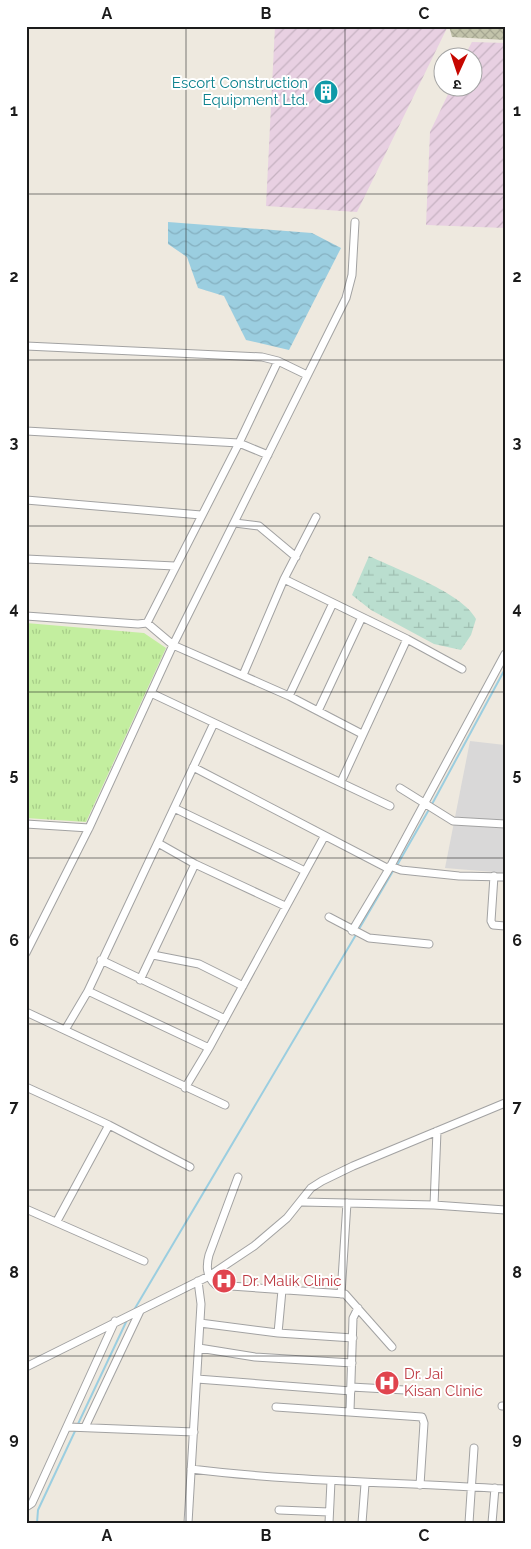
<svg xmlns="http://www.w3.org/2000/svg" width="531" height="1549" font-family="Raleway,'Noto Sans Devanagari',sans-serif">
<defs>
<pattern id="industrial-furrows" width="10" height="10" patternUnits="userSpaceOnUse" patternTransform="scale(1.25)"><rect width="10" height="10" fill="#e8d0e2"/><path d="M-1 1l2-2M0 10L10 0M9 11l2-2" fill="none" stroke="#c6b2c1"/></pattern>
<pattern id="construction-cross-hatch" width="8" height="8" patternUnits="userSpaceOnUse" patternTransform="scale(1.25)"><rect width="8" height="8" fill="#c2c3aa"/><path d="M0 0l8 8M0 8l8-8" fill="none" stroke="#a6a792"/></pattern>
<pattern id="grass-tufts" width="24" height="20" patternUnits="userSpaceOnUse" patternTransform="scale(1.25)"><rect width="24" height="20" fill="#c3ee9f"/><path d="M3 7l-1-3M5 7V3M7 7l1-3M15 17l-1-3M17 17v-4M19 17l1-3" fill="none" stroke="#a7cc88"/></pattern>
<pattern id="wetland-marsh" width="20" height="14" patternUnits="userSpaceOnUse" patternTransform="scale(1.25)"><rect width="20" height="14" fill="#badecf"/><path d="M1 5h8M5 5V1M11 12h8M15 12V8" fill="none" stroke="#9fbeb1"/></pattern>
<pattern id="water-waves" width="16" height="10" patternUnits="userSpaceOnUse" patternTransform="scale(1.25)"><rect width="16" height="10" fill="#9bcee0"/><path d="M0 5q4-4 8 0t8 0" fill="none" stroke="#85b0c0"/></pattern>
</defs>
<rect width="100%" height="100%" fill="#eee9df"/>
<!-- residential -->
<path fill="#d9d8d8" d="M470,741L505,745V873L445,868Z"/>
<!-- industrial -->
<path fill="url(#industrial-furrows)" d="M275,26H448L357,212L266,206Z
M472,42L505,43V228L426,225L430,132L451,88H474V58L464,57Z"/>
<!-- construction -->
<path fill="url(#construction-cross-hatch)" d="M449,26H505V40L452,37Z"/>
<!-- grass -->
<path fill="url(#grass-tufts)" d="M26,623L144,633L166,648L86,822L26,818Z"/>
<!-- wetland -->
<path fill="url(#wetland-marsh)" d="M369,556C396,569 463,593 476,619L471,635L461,650L434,644L371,610L352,595Z"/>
<!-- water -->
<path fill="url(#water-waves)" d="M168,222L312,233L341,248L289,350L246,340L224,296L198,288L187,257L168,244Z"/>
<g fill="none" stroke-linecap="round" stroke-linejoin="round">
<!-- stream -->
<path stroke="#9bcee0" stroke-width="2" d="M396,867L431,806L505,669
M359,929L393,871
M134,1310L357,933
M78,1424L127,1320
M37,1523L38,1510L76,1429"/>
<defs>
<path id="minor" d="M26,346L262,357L278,361L239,443L147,623L138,624L26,616
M278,361L307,375
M26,431L239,443L268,455
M26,500L201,515
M235,523L259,526L296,557
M26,559L175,566
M284,579L407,639L462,669
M147,623L173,645L289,696L362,734
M243,675L284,579L316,517
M151,693L390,806
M289,696L333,603
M318,711L362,617
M193,767L389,869
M341,782L407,639
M400,788L453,821L505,824
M174,808L305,871
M26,824L89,828
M158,843L195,864L285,906
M390,866L401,870L459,876L505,877
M494,876L491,921L493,925L505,926
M329,917L369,938L429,944
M352,931L389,869L505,654
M26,953L89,828L173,645L346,298L352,275L355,222
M153,955L199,964L243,986
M101,960L225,1019
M140,980L195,864
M88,991L209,1048
M26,1012L225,1105
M65,1030L88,991L214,723
M26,1087L109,1125L190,1167
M185,1088L209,1048L324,837
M437,1131L434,1205L505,1210
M238,1177L209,1255C206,1266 206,1277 216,1285L345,1294L392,1347
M302,1202L434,1205
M26,1209L144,1261
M57,1221L109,1125
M341,1294L347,1203
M200,1323L278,1333L353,1338
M278,1333L282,1290
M199,1348L255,1357L352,1363
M26,1367L209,1276L254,1246L287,1218L311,1188L322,1181L353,1166L505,1103
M197,1379L351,1391
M351,1387L405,1390
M502,1406H505
M276,1407L422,1417L424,1423L420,1485
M350,1411L353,1318L358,1308
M68,1427L194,1432
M85,1427L140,1311
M191,1469C296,1482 400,1482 505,1489
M26,1507L32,1503L115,1321
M279,1510L329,1512
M188,1523L201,1304L198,1281
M329,1523L331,1481
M362,1523L365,1484
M469,1523L474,1448
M492,1523L495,1488"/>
</defs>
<!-- minor casing -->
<use href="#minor" stroke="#a2a2a2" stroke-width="9"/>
<!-- minor -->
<use href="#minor" stroke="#fff" stroke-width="7"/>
</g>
<!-- grid -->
<path fill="none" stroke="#1b1b1b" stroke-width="1" stroke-opacity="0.55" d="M186,26V1523M345,26V1523M26,194H505M26,360H505M26,526H505M26,692H505M26,858H505M26,1024H505M26,1190H505M26,1356H505"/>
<!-- icons -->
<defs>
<symbol id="building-disc" viewBox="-11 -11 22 22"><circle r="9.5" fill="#0f9aa8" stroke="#fff"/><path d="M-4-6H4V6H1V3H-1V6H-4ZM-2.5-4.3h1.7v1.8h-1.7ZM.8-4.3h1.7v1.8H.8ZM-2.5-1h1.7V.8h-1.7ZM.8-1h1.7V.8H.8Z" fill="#fff"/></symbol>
<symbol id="hospital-disc" viewBox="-11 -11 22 22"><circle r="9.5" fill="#e0444e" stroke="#fff"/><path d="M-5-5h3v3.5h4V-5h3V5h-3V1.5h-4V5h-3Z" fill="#fff"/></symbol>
</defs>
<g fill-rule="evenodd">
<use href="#building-disc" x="312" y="78" width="28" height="28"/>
<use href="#hospital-disc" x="210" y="1267" width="28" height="28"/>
<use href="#hospital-disc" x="373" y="1369" width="28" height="28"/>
</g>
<g text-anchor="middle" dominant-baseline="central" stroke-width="4" stroke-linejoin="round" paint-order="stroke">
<!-- culture labels -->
<g font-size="15" fill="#0d838f" stroke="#fff" text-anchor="end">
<text x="308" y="83">Escort Construction<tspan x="308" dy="17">Equipment Ltd.</tspan></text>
</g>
<!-- health labels -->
<g font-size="15" fill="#be3a42" stroke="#fff" text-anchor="start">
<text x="242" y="1281">Dr. Malik Clinic</text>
<text x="404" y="1374">Dr. Jai<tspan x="404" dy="17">Kisan Clinic</tspan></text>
</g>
</g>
<!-- border -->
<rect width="531" height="1549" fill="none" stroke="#ffffff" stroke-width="55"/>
<!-- north arrow -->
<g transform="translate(458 72) rotate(183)"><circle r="24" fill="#ffffff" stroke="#a4a4a4"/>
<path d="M0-4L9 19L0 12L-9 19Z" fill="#c60700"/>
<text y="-8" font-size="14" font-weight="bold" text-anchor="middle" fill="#1b1b1b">उ</text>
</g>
<rect x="28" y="28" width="476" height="1494" fill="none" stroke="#1b1b1b" stroke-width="2"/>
<g font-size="16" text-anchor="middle" font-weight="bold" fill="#1b1b1b">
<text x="107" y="19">A</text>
<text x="266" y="19">B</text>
<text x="424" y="19">C</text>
<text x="14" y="116">1</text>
<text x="517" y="116">1</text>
<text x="14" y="282">2</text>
<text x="517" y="282">2</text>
<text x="14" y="448">3</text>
<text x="517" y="448">3</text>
<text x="14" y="614">4</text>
<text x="517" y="614">4</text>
<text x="14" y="780">5</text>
<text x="517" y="780">5</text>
<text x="14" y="946">6</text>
<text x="517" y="946">6</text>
<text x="14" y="1112">7</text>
<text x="517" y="1112">7</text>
<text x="14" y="1278">8</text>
<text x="517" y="1278">8</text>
<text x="14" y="1444">9</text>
<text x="517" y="1444">9</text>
<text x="107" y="1541">A</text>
<text x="266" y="1541">B</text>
<text x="424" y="1541">C</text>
</g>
</svg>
